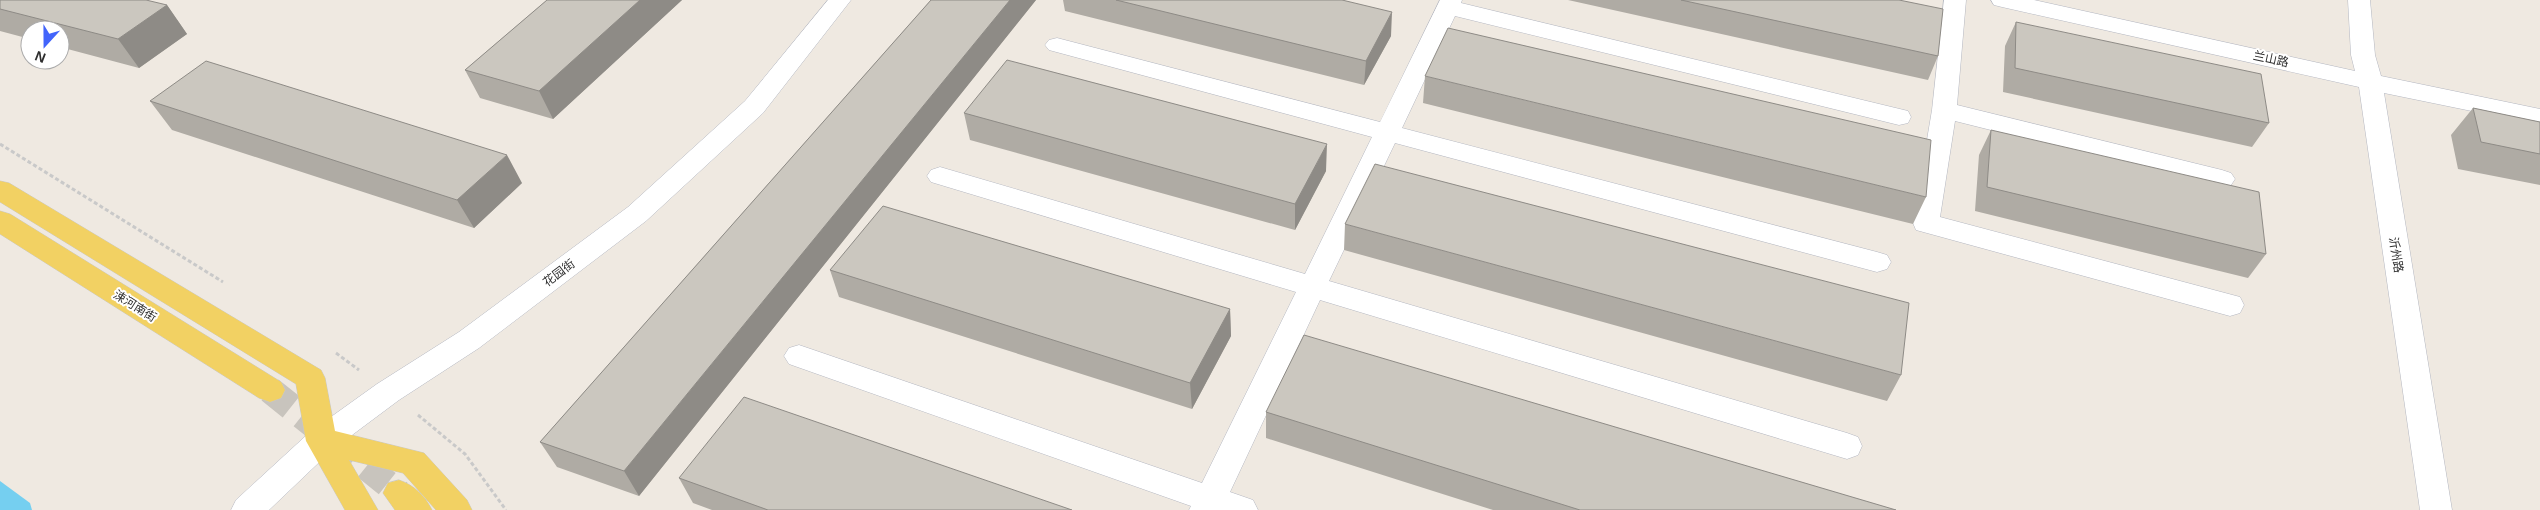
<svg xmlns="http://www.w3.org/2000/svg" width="2540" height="510" font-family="Helvetica,'Noto Sans SC',sans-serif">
<rect width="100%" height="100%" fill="#efe9e1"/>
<!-- water -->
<path fill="#75cff0" d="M0,481L30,503L32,510H0Z"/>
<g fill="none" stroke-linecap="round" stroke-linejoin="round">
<!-- minor-tunnel -->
<path stroke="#c8c4bd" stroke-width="27" stroke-dasharray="27 14" stroke-linecap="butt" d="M270,390L399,493"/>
<defs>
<path id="minor" d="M828,0H851L763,113L646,221L479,348L399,400L332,450L269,510H231L236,500L310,432L377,384L459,332L628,207L745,101Z
M1440,0H1462L1461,3L1908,111L1911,117L1908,123L1899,125L1455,16L1402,128L1877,252L1887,255L1891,262L1887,269L1877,272L1395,143L1329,281L1847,433L1858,437L1862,446L1858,455L1847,459L1320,300L1230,492L1253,500L1258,510H1189L1191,506L789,364L784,356L789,348L799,345L1202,483L1296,292L931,182L927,176L931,170L940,167L1305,274L1372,137L1049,50L1045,45L1049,40L1057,38L1380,122Z
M1944,0H1966L1957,105L2222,170L2231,173L2235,179L2231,185L2222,188L1955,121L1940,217L2240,297L2244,305L2240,313L2230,316L1916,230L1913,223L1932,110Z
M1991,0H2034L2355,71L2351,55L2348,0H2370L2375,55L2381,76L2540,109V125L2384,93L2452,510H2420L2359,87L2002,7L1994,5Z"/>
<path id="major" d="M0,181L9,183L321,370L325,378L335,431L424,453L467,500L472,510H436L403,473L349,460L378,510H345L306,441L296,384L0,202Z
M0,211L10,214L281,382L285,390L281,398L270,402L259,398L0,234Z
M399,480C414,485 425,496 432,510H395L383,493L388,483Z"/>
</defs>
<!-- minor casing -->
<use href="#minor" stroke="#b4b7c1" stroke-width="1"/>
<!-- major casing -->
<use href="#major" stroke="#c9c9c9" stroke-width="1"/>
<!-- path -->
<path stroke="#c9c9c9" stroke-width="3" stroke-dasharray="4 2.5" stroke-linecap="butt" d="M0,144L223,282
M336,353L359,370
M418,415L465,454L506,510"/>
<!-- minor -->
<use href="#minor" fill="#fff" fill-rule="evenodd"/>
<!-- major -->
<use href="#major" fill="#f2d163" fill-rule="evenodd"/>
</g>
<!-- wall -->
<path fill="#afaba4" d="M0,0L167,5L187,34L139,68L60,47V30H30V39L0,31Z
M547,0H682L553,119L480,98L465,70Z
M931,0H1036L639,496L557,467L540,442Z
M1063,0H1342L1391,36L1364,85L1065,11Z
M1568,0H1899L1938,56L1928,80Z
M2016,22L2269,123L2252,147L2003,92L2005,46Z
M1425,76L1926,197L1913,224L1423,103Z
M150,101L522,183L474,228L172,130Z
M2473,108L2540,122V185L2458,169L2451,135Z
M964,113L1326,171L1295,230L970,140Z
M1991,130L2266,254L2248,278L1975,211L1979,155Z
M1345,224L1901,375L1887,401L1344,250Z
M830,270L1230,309L1231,336L1192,409L839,297Z
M1266,412L1896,510H1493L1266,438Z
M679,478L1072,510H712L693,503Z"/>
<!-- shaded-wall -->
<path fill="#8e8b86" d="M640,0H682L553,119L539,91Z
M1010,0H1036L639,496L624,471Z
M167,5L187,34L139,68L118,39Z
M1392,12L1391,36L1364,85L1366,61Z
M1327,144L1326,171L1295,230V204Z
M507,155L522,183L474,228L457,200Z
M1230,309L1231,336L1192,409L1190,383Z"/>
<!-- building -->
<path fill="#cbc7bf" stroke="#8e8b86" d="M0,0H146L167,5L118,39L0,9Z
M547,0H640L539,91L465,70Z
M931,0H1010L624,471L540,442Z
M1116,0H1342L1392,12L1366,61Z
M1681,0H1899L1943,9L1938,56Z
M2016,22L2261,74L2269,123L2015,68Z
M1448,28L1931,140L1926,197L1425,76Z
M1007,60L1327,144L1295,204L964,113Z
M206,61L507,155L457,200L150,101Z
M2473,108L2540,122V154L2481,142Z
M1991,130L2259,192L2266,254L1987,187Z
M1375,164L1909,303L1901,375L1345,224Z
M883,206L1230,309L1190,383L830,270Z
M1304,335L1896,510H1580L1266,412Z
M744,397L1072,510H768L679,478Z"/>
<g text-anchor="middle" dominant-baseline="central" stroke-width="4" stroke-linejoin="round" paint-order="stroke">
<!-- street labels -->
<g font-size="12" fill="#2e2e2e" stroke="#fff">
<text transform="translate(2271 59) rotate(12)">兰山路</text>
<text transform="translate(2396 255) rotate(81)">沂州路</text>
<text transform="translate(559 273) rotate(-37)">花园街</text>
<text transform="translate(135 306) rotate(32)">涑河南街</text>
</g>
</g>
<!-- north arrow -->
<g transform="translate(45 45) rotate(201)"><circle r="24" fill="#ffffff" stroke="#ababab"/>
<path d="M0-4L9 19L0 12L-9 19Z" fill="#4264fb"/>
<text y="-8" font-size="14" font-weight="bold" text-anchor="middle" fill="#2e2e2e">N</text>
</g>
</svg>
